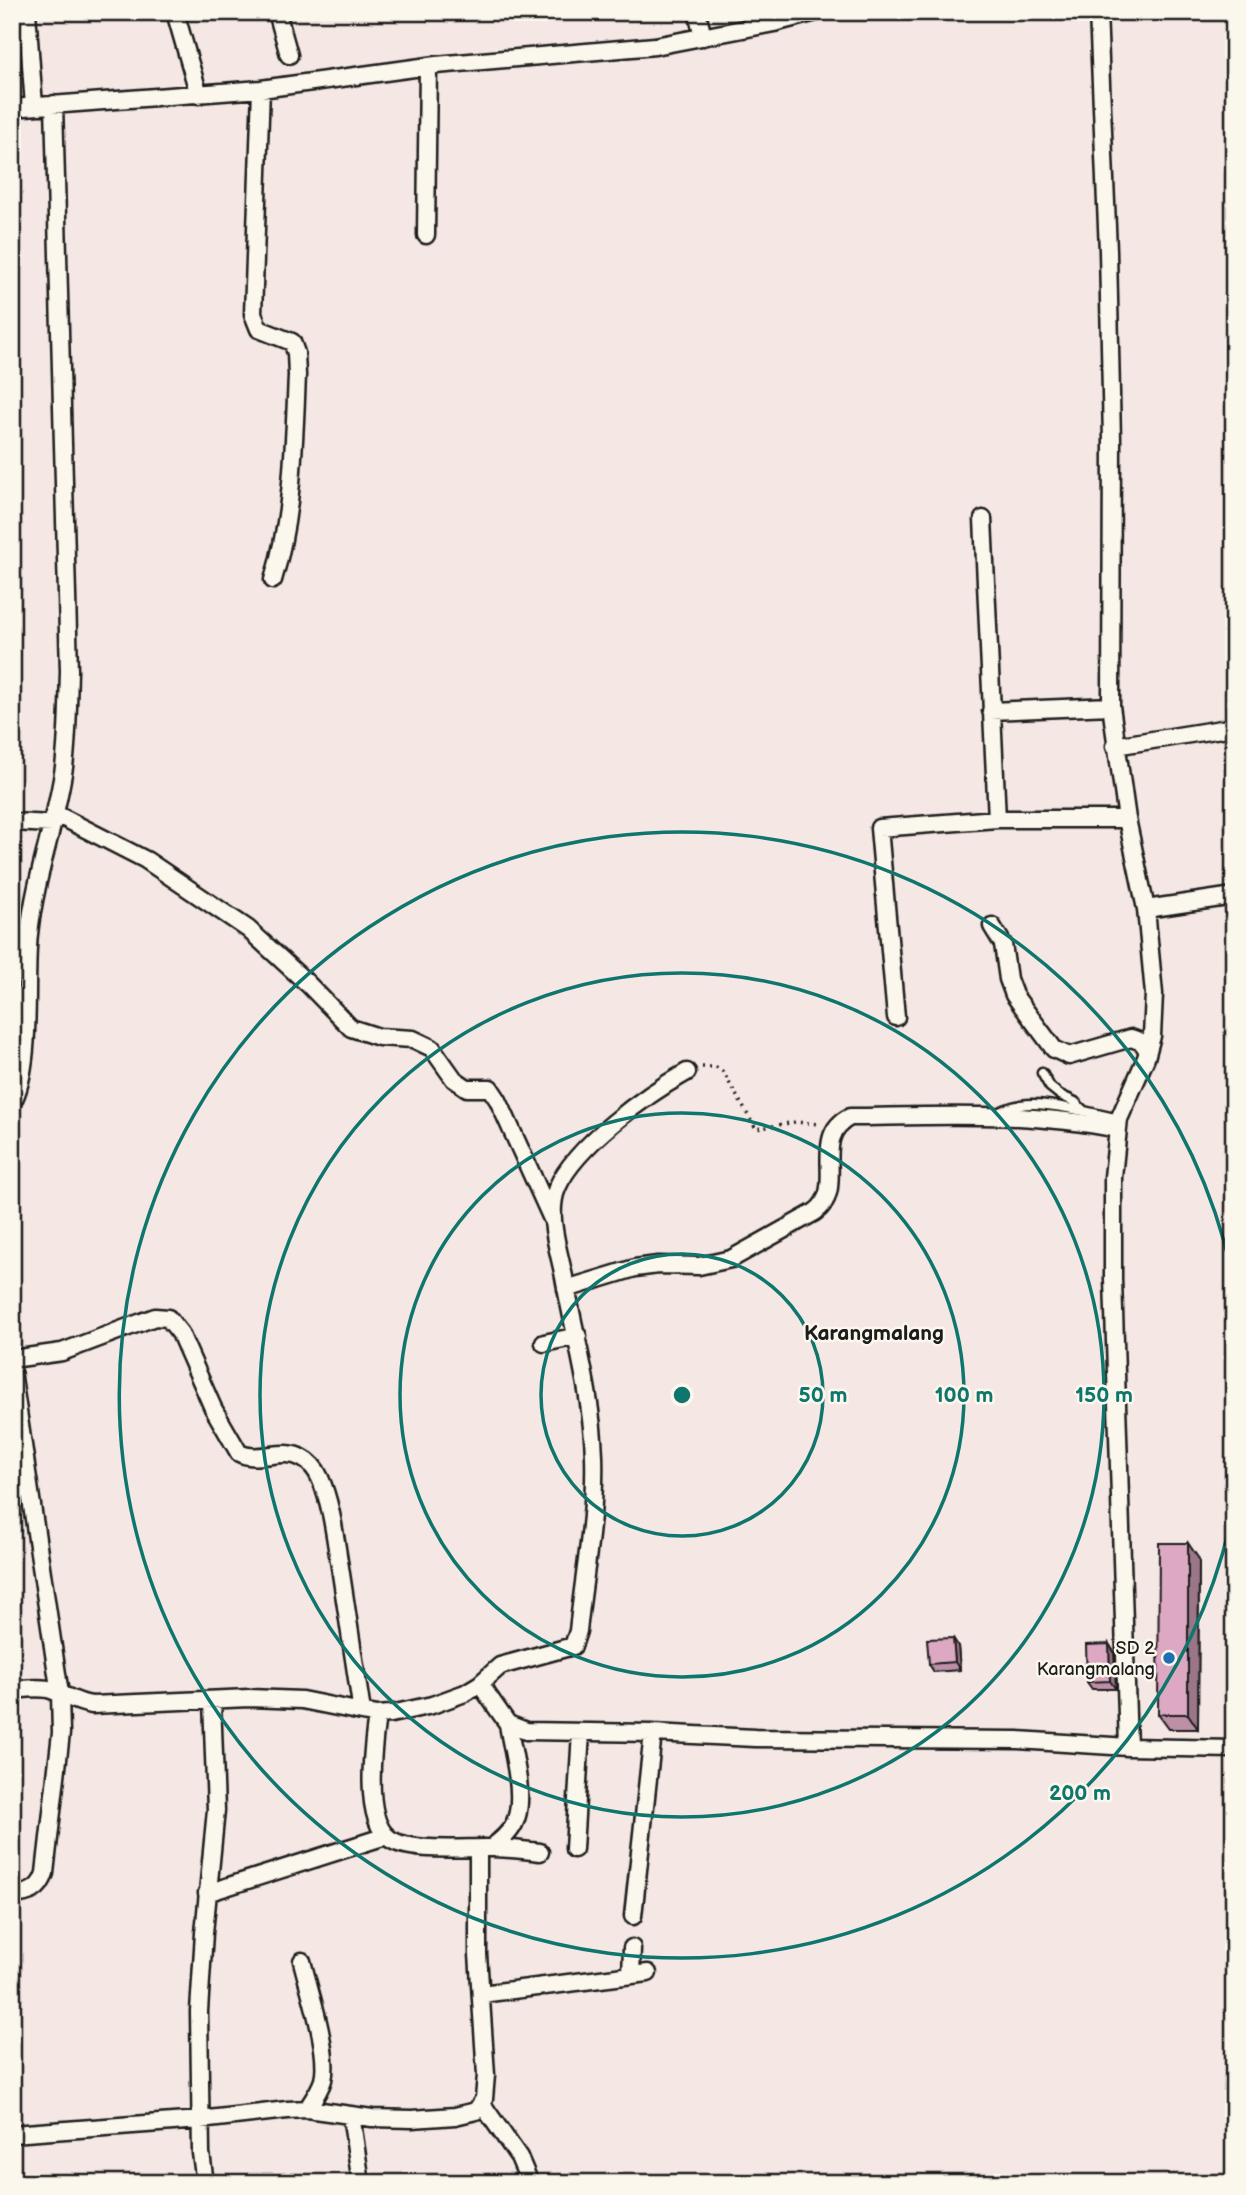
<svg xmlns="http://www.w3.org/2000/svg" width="1246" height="2195" font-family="'Balsamiq Sans',sans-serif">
<rect width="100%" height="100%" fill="#f5e7e4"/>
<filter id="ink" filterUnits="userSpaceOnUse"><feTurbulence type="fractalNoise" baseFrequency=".0143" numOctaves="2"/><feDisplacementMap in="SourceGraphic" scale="14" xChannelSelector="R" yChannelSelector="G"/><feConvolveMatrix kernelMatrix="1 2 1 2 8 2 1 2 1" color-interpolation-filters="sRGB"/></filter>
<g filter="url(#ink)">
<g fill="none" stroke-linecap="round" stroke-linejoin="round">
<defs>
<path id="service" d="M1042,1073L1050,1087L1060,1095L1075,1102L1084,1111L1119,1119
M996,1114C1024,1097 1053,1106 1084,1111"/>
<path id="minor" d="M27,12L34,106
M175,12L199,95
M277,12L289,55
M697,12L703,37
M1098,12L1108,251L1112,441L1111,706L1127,819L1146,909L1154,994L1152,1036L1146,1058L1119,1119L1113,1177V1279L1128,1747
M261,89L253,314L259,329L292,342L296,353L297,375C294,443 293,515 273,580
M12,108L261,89L436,65L655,46L774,23L816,12
M426,235L428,66
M983,519L997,819
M991,711L1111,706
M1115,746L1234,727
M54,813L146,860L248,929L308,984L351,1028L379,1037L413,1039L432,1048L454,1079L467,1088H490L498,1100L552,1219
M12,822L52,824
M1146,909L1234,896
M992,926L1003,944L1008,979L1014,995L1054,1049L1069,1056L1131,1038L1142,1042L1148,1051
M896,1017L879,828L997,819H1127
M12,1103C33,1066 24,979 29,934C35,877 56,823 64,767C68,736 68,703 69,671L54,104
M566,1289L635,1268L658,1265L699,1266L731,1259L815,1212C848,1188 809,1137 850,1117C939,1116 1029,1111 1117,1129
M544,1343L578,1336
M12,1359L62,1352L155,1317L168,1318L180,1333L213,1408L239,1453C258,1463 282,1447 302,1458C310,1462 316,1469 320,1478C332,1505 335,1538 340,1567C347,1615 355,1663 362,1712
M12,1371L60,1694L61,1733L45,1873C40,1890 29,1894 12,1895
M480,1684L508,1724L526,1731L653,1733L755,1738L1018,1740L1128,1747L1234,1749
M12,1690C24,1689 36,1687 48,1689C63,1693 75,1703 92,1705L249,1698L302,1700L377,1715L391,1714L432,1705L465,1693L480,1684L500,1666L573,1646L578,1631C584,1574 596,1514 594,1456C592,1395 575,1337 564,1277C559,1251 546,1215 557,1188C575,1146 647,1094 687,1072
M377,1715C373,1744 362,1820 390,1839C410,1853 467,1847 492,1848C508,1848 524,1850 540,1852
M491,1848C500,1841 509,1834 514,1824C527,1799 512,1752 508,1724
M574,1849L581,1732
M207,1893L386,1836
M633,1916L653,1733
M302,1961C309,1990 330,2052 323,2080C320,2090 313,2100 307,2109
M631,1975L632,1948
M481,1994L648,1973
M482,2104L519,2157L530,2183
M351,2115L361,2183
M12,2134L200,2120L287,2110L307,2109L372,2118L412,2119L455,2116L476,2111L484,2099L486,2075L478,1954V1849
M205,2183L201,2153L199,2011L204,1933L216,1810L212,1700"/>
</defs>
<!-- service casing -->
<use href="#service" stroke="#1c1c1c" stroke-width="13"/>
<!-- minor casing -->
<use href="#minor" stroke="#1c1c1c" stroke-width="21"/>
<!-- path -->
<path stroke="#1c1c1c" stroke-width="3.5" stroke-dasharray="2 5" stroke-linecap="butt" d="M702,1067H716L723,1072L756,1129L795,1122L820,1124"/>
<!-- service -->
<use href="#service" stroke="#fbf7ec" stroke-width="8"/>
<!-- minor -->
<use href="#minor" stroke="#fbf7ec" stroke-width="16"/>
</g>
<!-- wall -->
<path fill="#bd90a7" stroke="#1c1c1c" stroke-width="2" d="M1199,1559L1198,1729H1169L1158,1714Z
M953,1638L958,1646L960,1670L934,1672L929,1664Z
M1109,1644L1114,1652L1116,1689H1092L1087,1682Z"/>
<!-- shaded-wall -->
<path fill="#9a7688" stroke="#1c1c1c" stroke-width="2" d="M1188,1543L1199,1559L1198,1729L1188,1714Z
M953,1638L958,1646L960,1670L955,1662Z
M1109,1644L1114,1652L1116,1689L1110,1681Z"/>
<!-- building -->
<path fill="#dca8c2" stroke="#1c1c1c" stroke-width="2" d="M1159,1543H1188V1714H1158Z
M953,1638L955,1662L929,1664L927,1639Z
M1109,1644L1110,1681L1087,1682L1086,1645Z"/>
</g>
<!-- distance rings -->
<g fill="none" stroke="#0f766e" stroke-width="3.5">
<circle cx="682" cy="1395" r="141"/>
<circle cx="682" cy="1395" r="282"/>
<circle cx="682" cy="1395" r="422"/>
<path d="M1234 1507A563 563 0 1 1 1234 1283"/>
</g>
<!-- markers -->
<circle fill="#1f6fb2" stroke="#fbf7ec" stroke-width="2.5" cx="1169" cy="1658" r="7"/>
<g text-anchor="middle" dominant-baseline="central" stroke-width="5" stroke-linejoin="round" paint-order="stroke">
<!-- poi labels -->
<g font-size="18" fill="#1c1c1c" stroke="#fbf7ec" text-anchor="end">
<text x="1155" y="1648">SD 2<tspan x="1155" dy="21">Karangmalang</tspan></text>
</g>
<!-- quarter labels -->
<g font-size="21" font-weight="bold" fill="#1c1c1c" stroke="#fbf7ec">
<text x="874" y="1333">Karangmalang</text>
</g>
</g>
<circle cx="682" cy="1395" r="10" fill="#0f766e" stroke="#fbf7ec" stroke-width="3.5"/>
<g font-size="21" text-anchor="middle" font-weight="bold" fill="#0f766e" stroke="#fbf7ec" stroke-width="5" stroke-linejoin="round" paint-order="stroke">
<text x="823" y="1402">50 m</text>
<text x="964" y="1402">100 m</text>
<text x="1104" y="1402">150 m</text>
<text x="1080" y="1800">200 m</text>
</g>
<!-- margin -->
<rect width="1246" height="2195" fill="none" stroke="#fbf7ec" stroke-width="42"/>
<rect x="21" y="21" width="1204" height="2153" fill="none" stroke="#1c1c1c" stroke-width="2.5" filter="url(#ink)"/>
</svg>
